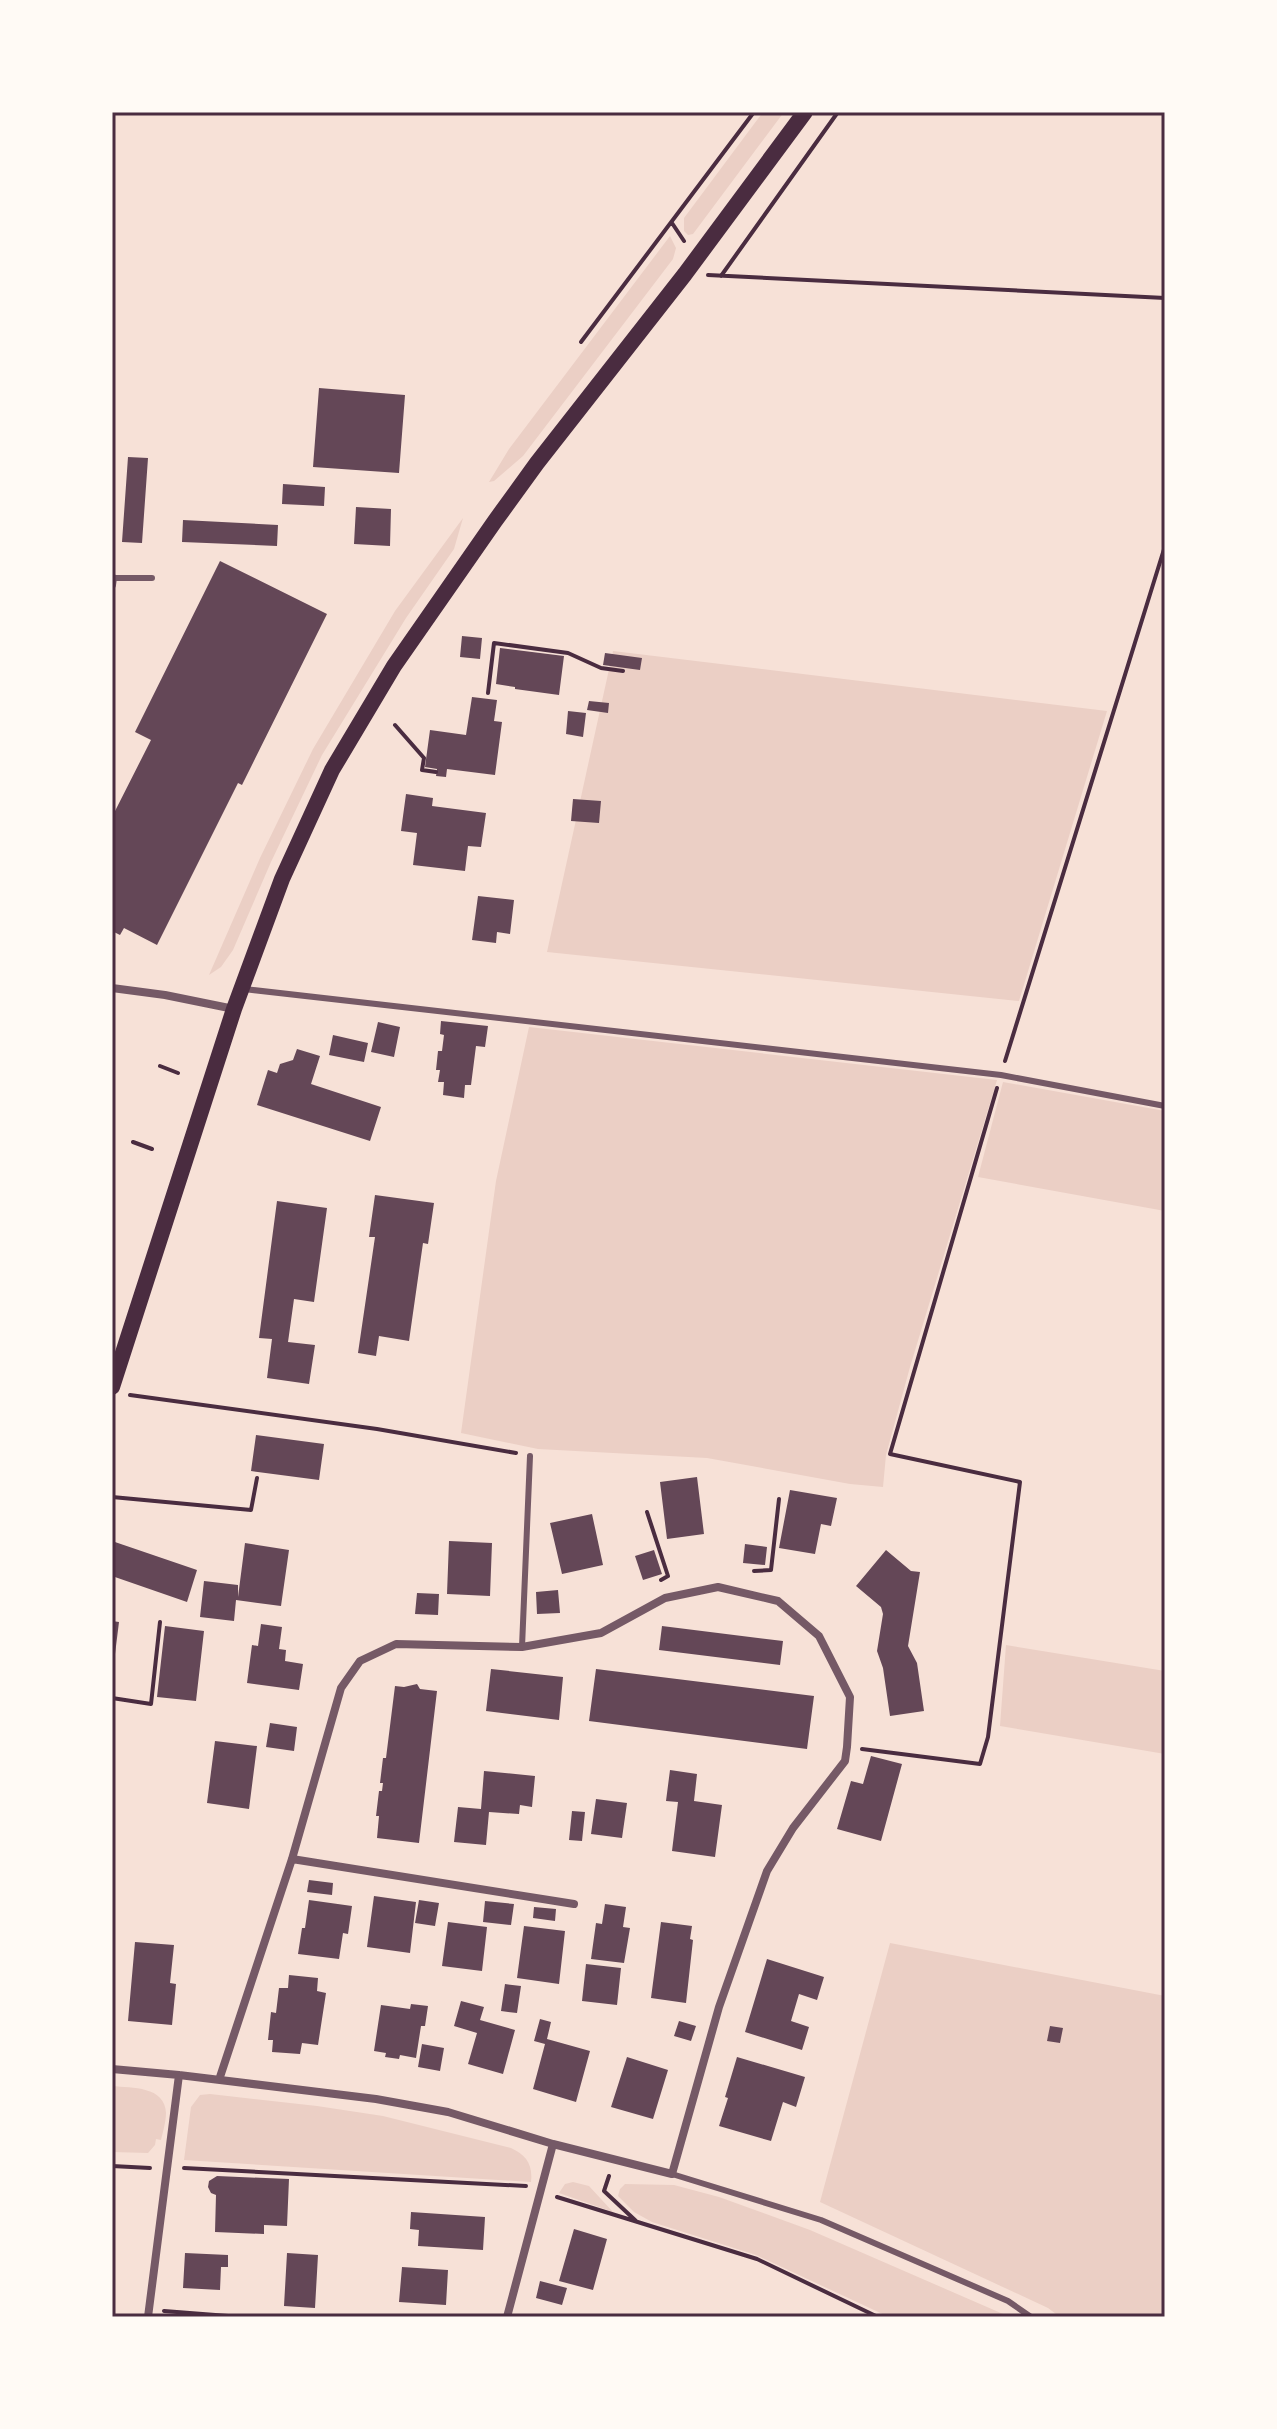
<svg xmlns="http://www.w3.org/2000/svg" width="1277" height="2429" font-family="Arial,sans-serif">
<rect width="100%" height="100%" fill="#f7e1d7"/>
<!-- green -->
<path fill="#ebcfc5" d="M763,112H784L693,234L688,235L684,231V218Z
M670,236L676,248L673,259L523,456L494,481L489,482L509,449Z
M463,518L454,549L406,618L322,755L271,862L233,950L221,967L209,975L260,858L313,749L395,611Z
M613,651L1107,711L1019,1001L547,952Z
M529,1027L997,1080L910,1367L886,1455L883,1487L850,1484L707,1458L538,1449L461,1433L496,1181Z
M1003,1082L1165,1111V1211L978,1177Z
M1006,1645L1165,1671V1754L1000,1726Z
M890,1943L1165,1996V2317H1060L1048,2308L820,2202Z
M112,2086C132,2088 165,2086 166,2113C166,2121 163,2132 161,2140L156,2139L155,2145L148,2153L112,2152Z
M210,2094L317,2106L383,2116L511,2148C526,2155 533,2164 531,2182L184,2160L191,2107L200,2095Z
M573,2182L589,2186L613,2212L559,2193L565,2184Z
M625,2184L674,2185L719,2197L810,2230L1010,2317H889L756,2255L652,2222L634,2212L618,2196L620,2189Z"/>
<!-- building -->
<path fill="#644757" d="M319,388L405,395L399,473L313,467Z
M128,457L148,458L142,543L122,542Z
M283,484L325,487L324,506L282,504Z
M356,507L391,509L390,546L354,544Z
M183,520L278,525L277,546L182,542Z
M220,561L327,614L242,785L238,783L157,945L124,928L120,935L112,931V817L151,740L135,732Z
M462,636L482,638L480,659L460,657Z
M500,648L564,656L559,695L515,689V687L496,684Z
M605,653L642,658L640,670L603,665Z
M472,697L497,700L494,721L502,722L495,775L447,769L446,777L436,776L437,769L425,767L430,730L466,735Z
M589,701L609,703L608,713L587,710Z
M568,711L586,713L583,737L566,734Z
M406,794L433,798L432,806L486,813L481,847L468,846L465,871L413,865L417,833L401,831Z
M573,799L601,801L599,823L571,821Z
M478,896L514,900L510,934L497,932L496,943L472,940Z
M441,1021L488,1026L485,1047L476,1046L471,1085H465L464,1098L443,1095L444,1082H438L440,1070H436L438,1051H442L444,1035L440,1034Z
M378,1022L400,1027L394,1057L371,1052Z
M333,1035L368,1043L364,1062L329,1055Z
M297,1049L320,1056L311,1084L381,1107L370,1141L257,1105L268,1070L277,1073L280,1064L293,1060Z
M375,1195L434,1203L428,1244L423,1243L409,1341L379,1336L376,1356L358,1353L375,1237H369Z
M277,1201L327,1208L314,1302L294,1299L288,1342L315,1345L309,1384L267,1378L272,1339L259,1338Z
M256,1435L324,1444L319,1480L251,1471Z
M697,1477L704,1534L667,1539L660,1482Z
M790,1490L837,1498L831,1526L821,1524L815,1554L779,1548Z
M592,1514L603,1565L562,1574L550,1523Z
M112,1541L197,1570L187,1602L112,1576Z
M449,1541L492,1543L490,1596L447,1594Z
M245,1543L289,1550L281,1606L236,1600L234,1621L200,1617L204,1581L238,1585V1597Z
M745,1544L767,1547L765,1565L743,1563Z
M654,1550L662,1574L643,1580L635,1556Z
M886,1550L911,1571L920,1572L908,1646L917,1663L924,1711L890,1716L883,1668L877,1651L883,1614L881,1607L856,1586Z
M558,1590L560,1613L537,1614L536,1592Z
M417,1593L439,1594L438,1615L415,1614Z
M112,1621L119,1622L114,1662H112Z
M261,1624L282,1627L279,1649L286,1650L285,1661L303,1664L299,1690L247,1683L252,1645L258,1646Z
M165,1626L204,1631L196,1701L157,1697Z
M662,1626L783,1641L780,1665L659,1650Z
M491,1669L563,1677L559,1720L486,1711Z
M596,1669L814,1696L807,1749L589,1721Z
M417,1684L420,1689L437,1691L419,1843L377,1838L379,1816H376L379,1791H382L383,1783H380L383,1758H386L395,1686L404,1687Z
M270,1723L297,1727L294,1751L266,1747Z
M215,1741L257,1746L249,1809L207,1803Z
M871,1756L902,1764L881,1841L837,1829L851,1781L863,1784Z
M670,1770L697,1774L694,1801L722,1805L715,1857L672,1851L678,1802L666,1801Z
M484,1771L535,1776L532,1807L520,1805L519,1814L489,1812L486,1845L454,1842L458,1807L481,1809Z
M596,1799L627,1803L622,1838L591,1834Z
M572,1811L585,1812L582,1841L569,1840Z
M309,1880L333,1883L332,1895L307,1892Z
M374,1896L416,1902L410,1953L367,1947Z
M309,1900L352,1906L348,1934L343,1933L339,1959L298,1954L302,1928H305Z
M419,1900L439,1903L435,1926L415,1923Z
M485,1901L514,1904L511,1925L483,1922Z
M605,1904L626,1907L623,1927L630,1928L624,1963L591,1959L596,1923L602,1924Z
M534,1907L556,1909L555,1921L533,1918Z
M448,1922L487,1927L482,1971L442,1966Z
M661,1922L692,1926L690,1939L693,1940L686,2003L651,1998Z
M524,1926L565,1931L559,1984L517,1978Z
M135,1942L174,1945L170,1983L176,1984L172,2025L128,2021Z
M767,1959L824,1977L817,2000L799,1994L791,2021L809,2027L802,2050L745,2032Z
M586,1964L621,1968L617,2005L582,2001Z
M289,1975L318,1978L317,1991L326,1993L318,2045L302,2043L300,2054L272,2052L273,2040H268L271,2012L276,2013L279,1988H288Z
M505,1984L521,1986L517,2013L501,2011Z
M461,2001L484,2007L480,2020L515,2030L503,2074L468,2064L477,2033L454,2026Z
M411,2004L428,2006L425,2026H421L416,2058L400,2055L399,2059L385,2057L386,2053L374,2051L381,2005L410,2009Z
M540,2019L551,2022L547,2039L590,2051L576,2102L533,2089L545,2044L534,2041Z
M679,2021L696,2026L691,2041L674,2036Z
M1050,2026L1063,2028L1060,2043L1047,2041Z
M422,2044L444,2048L440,2071L418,2067Z
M627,2057L668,2070L653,2119L611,2107Z
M737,2057L805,2077L796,2107L783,2102L771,2141L719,2126L728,2098L725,2097Z
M217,2176L289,2179L287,2226L264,2225V2234L215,2232L216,2195L211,2193L208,2187L209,2181Z
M411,2212L485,2217L483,2250L418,2246L419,2230L410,2229Z
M574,2229L607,2239L593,2290L559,2281Z
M185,2253L228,2255V2267H221L220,2290L183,2288Z
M287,2253L318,2255L315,2308L284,2306Z
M402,2267L448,2270L446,2305L399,2302Z
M540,2281L567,2288L562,2305L536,2298Z"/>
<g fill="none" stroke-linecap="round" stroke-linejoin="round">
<!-- path -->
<path stroke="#4a2c40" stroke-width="4" d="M672,223L684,241
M708,275L1165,298
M721,276L838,112
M581,342L754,112
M488,693L494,643L568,653L601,668L623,671
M395,725L424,758L422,770L436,772
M1005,1061L1165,546
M160,1066L178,1073
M133,1142L152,1149
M130,1395L377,1429L516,1453
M112,1497L251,1510L257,1478
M647,1512L668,1576L661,1580
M754,1571L771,1570L779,1499
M112,1698L151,1704L160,1622
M862,1749L980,1764L988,1737L1020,1482L890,1454L997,1088
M112,2166L150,2168
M184,2168L526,2186
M609,2176L604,2191L636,2221
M557,2197L757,2259L878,2317
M164,2311L241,2317"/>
<!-- service -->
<path stroke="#755966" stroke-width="6" d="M112,578H152
M244,989L1001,1075L1165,1106
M522,1647L530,1456
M672,2174L821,2220L1008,2301L1031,2317"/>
<!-- minor -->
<path stroke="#755966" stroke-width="8" d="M112,585L113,578
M112,988L165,995L234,1009
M292,1859L574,1904
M112,2069L179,2075L376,2099L448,2112L553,2144L672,2174L719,2007L767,1871L793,1828L845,1761L847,1747L850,1697L819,1636L778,1601L718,1587L665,1598L601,1633L522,1647L396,1644L360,1661L341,1688L292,1859L219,2080
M148,2317L179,2075
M507,2317L553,2144"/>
<!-- secondary -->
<path stroke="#4a2c40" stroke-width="16" d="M112,1387L234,1009L282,879L332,770L394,666L495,521L537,463L685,274L805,112"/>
</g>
<!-- border -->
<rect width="1277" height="2429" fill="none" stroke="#fffaf5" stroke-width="228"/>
<rect x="114" y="114" width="1049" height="2201" fill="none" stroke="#4a2c40" stroke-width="3"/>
</svg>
